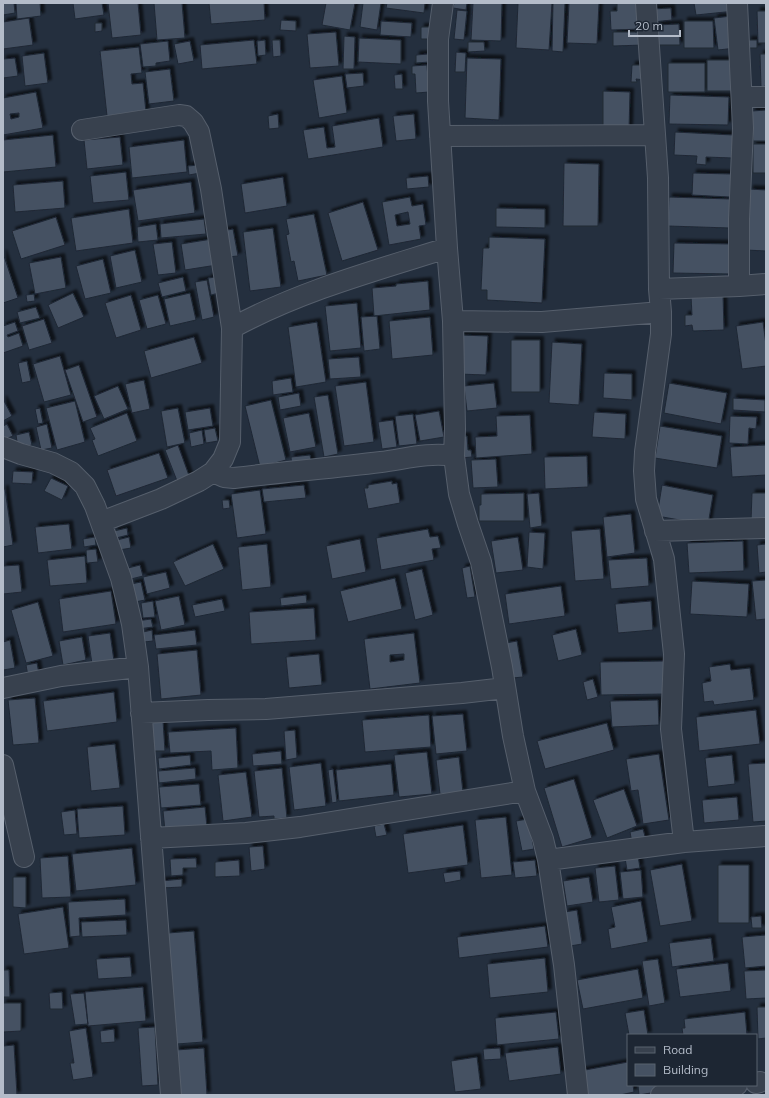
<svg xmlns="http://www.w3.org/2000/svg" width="769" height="1098" font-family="Mulish,sans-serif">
<defs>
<filter id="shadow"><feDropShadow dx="3.5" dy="-3.5" stdDeviation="1" flood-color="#0009"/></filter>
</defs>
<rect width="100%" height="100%" fill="#242f3e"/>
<!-- building -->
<path fill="#455162" stroke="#1f2835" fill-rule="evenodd" filter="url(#shadow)" d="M3,3H14L15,13L3,15Z
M16,3H40L41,16L17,19Z
M73,3H102L104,15L75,19Z
M108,3H138L141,35L112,38Z
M154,3H182L185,38L157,40Z
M209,3H264L265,20L211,24Z
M326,3H355L350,30L322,25Z
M363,3H381L377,30L360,27Z
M387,3H425L424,13L386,8Z
M454,3H467L466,10L453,8Z
M473,3H502L501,41L471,40Z
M518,3H552L549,50L516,48Z
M553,3H565L563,52L552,51Z
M569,3H599L597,44L567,43Z
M617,3H642L643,29L611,30L610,11H617Z
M694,3H734L735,11L696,15Z
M671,8L672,20L653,22L652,9Z
M457,10L467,11L464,40L454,39Z
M757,11H766V43H758Z
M732,16L736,48L718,50L714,18Z
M29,18L33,45L3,49V22Z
M281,20L296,21V31L280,30Z
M381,21L412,23L411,37L380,35Z
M684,21H713L714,48H684Z
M95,23H102V31L95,32Z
M679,24L680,45H657L656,25Z
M421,27H430V39H421Z
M336,32L339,66L310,68L307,34Z
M613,32H644V45L613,46Z
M344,36L355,37L354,69H343Z
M359,38L401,40V64L358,62Z
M254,40L257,64L202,69L200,45Z
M265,40L266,55L258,56L257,41Z
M272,40H280L281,56L273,57Z
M748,40H757V48H748Z
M168,41L170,61L156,63V66L143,67L140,44Z
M190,41L194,61L178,64L174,44Z
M468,42H484L485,51L468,52Z
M139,47L142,73L131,74L132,84L143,83L146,112L107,116L100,51Z
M456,52L466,53L465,72H455Z
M44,53L48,83L25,86L22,56Z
M428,54L429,62L416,63V55Z
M760,54H766V86L761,87Z
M15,58L18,76L3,78V59Z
M467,58L501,59L499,120L465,118Z
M707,60H735V91H707Z
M668,63H705V92H668Z
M427,65L429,92L416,93L415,74H412V66Z
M632,65H646V80L636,79L637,82H631Z
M170,69L174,101L149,104L145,72Z
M363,73L364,86L347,88L345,74Z
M402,74L403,89H395L394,75Z
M342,76L347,113L319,118L313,80Z
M603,91L630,92L629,129H603Z
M36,92L43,128L3,135V98ZM19,113V117L11,119L10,114Z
M670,95L729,97L728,125L669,124Z
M766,110V141H753L752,111Z
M278,114L279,128L269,129L268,116Z
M414,114L416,139L396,141L393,116Z
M379,118L383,147L308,159L303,130L324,127L327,148L335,147L332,126Z
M675,132L733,135L732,158L706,157V165L696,164L697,156L674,155Z
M53,135L56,167L3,172V140Z
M120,137L123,165L87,169L84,140Z
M184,140L187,172L132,178L129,147Z
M753,144H766V173H753Z
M564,163L599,164L598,226H563Z
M199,165L200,173L189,175L188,166Z
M126,172L129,200L93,203L90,176Z
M693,173L731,174L730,197L692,195Z
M428,176L429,187L407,189L406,178Z
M283,177L287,206L245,213L241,184Z
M63,181L65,208L15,212L13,185Z
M191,182L195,213L138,221L133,190Z
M750,189L766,190V251L746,250Z
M410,197L412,206L423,204L426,225L419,226L421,239L389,245L382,202ZM408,212L410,224L397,226L395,215Z
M669,197L730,199V228L668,226Z
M363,202L378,250L342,261L328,213Z
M496,208L545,209V228L496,227Z
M129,209L133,243L76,251L71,218Z
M314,214L327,275L298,281L294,261L291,262L286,235L289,234L286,219Z
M56,217L65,245L21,259L12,231Z
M204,219L206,234L161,238L160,224Z
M156,224L158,240L138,242L137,227Z
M273,228L281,287L250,291L243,232Z
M233,229L238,256L227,257L222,231Z
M489,237L545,239L542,303L487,300V290H481L483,248H489Z
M212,239L217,265L185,270L181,244Z
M172,242L176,273L158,275L153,244Z
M674,243L731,244V274L673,273Z
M135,250L142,282L116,288L110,256Z
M3,253L18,298L3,303Z
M61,257L66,288L35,294L29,263Z
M103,259L111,293L85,299L76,266Z
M183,277L186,291L162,297L158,283Z
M216,277L219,293L211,295L208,278Z
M207,280L214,317L202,320L195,282Z
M428,281L430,310L374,316L372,288L396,286V284Z
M73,293L84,317L58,328L48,305Z
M190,293L196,320L170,326L164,299Z
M34,294L35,301L27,302L26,295Z
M131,295L141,330L116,338L105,303Z
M158,295L166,324L147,329L139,300Z
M723,295L724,330L693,331L692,325L685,326V315H692L691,296Z
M357,303L361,348L330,351L325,306Z
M36,307L40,318L20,323L17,312Z
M377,316L380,349L364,351L361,317Z
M430,317L433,355L392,359L389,321Z
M44,319L52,343L29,350L22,326Z
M15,322L18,331L7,335L8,337L19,333L23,346L3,353V326Z
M317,322L326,382L296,387L288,327Z
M763,322L766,345V366L742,369L736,326Z
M460,335L488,336L486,375L459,374Z
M194,337L202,363L151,378L144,351Z
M511,340H540V392H511Z
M552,342L582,344L579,405L549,403Z
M60,356L71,395L44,402L33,364Z
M359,357L361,377L330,379L328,359Z
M27,361L31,381L22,383L18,363Z
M79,365L97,417L83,422L65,370Z
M604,373L632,374V400L603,398Z
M291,378L293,392L273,395L272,381Z
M144,380L150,409L132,413L125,384Z
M366,382L374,442L344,446L335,386Z
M494,383L497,408L467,411L464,386Z
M669,383L727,393L721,424L664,413Z
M118,386L128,409L104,419L94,396Z
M299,393L301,406L280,410L278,397Z
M328,395L338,454L324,457L314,397Z
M733,398L765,400V412L733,410Z
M3,399L12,416L3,421Z
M271,400L286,460L260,467L245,406Z
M75,401L85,442L57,450L46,408Z
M40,408L43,423L38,424L35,409Z
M178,408L185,443L167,447L161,411Z
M210,408L213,426L188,430L185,412Z
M439,411L444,437L420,441L415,415Z
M594,412L626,414L625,439L592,437Z
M127,413L137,441L98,456L92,440L95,439L90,428Z
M309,413L316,447L290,452L283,418Z
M413,414L417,444L399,446L395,416Z
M530,415L532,454L476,458L475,437L497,436L496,416Z
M730,416L757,417L756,429L749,428L748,444L729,443Z
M393,420L397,447L382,449L378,422Z
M7,424L13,436L3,440V426Z
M47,424L52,448L41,450L36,427Z
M660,426L722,436L717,468L655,458Z
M215,428L218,441L206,443L204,430Z
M202,430L204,444L191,447L189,433Z
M29,432L32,445L18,448L16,435Z
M467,436L468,450H471L472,457L460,458L458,437Z
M178,445L191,481L179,486L165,450Z
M766,445V475L732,477L730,447Z
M159,453L168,478L116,496L107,470Z
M310,455L312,466L292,469L291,457Z
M587,456L588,487L545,489L544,457Z
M496,459L498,487L473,488L471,460Z
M13,471L33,472L32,484L12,483Z
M51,478L68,486L62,500L44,491Z
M392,481V484L397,483L400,503L368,509L364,488H368V485Z
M304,485L306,498L264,502L262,489Z
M662,485L713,495L708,525L657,516Z
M3,489H5L13,545L3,547Z
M260,490L266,534L237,538L231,494Z
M524,493V521H479V505H481V494Z
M539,493L542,526L530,528L527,494Z
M752,493H766V521H751Z
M222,500H229L230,508L223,509Z
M631,514L635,553L607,557L603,517Z
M69,524L72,549L38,553L35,527Z
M127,528L128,535L116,538L114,531Z
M428,529L430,537L438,536L441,548L432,549L434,560L381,570L376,538Z
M600,529L604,579L575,581L571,531Z
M529,532L545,533L543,569L527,567Z
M95,537L96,545L84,547L83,539Z
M129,537L131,548L119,550L117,540Z
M518,537L523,570L496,573L491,541Z
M360,539L366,572L332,579L326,546Z
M743,541L744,571L689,573L687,543Z
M213,544L224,569L185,586L173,562Z
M267,544L271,587L242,590L238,547Z
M766,544V572L759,573L757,545Z
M96,549L98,562L87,563L86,550Z
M85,556L87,583L50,586L47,560Z
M647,558L649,586L611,589L608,560Z
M19,565L22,592L3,594V566Z
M140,565L143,576L131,579L128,568Z
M470,566L475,597L467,598L462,568Z
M422,569L433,615L415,620L405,573Z
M166,572L170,588L147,594L143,577Z
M395,578L402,609L348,622L340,591Z
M766,580V619L756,620L752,581Z
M692,581L749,584L747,617L690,614Z
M141,582L145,600L135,602L131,584Z
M561,586L565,616L509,624L505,594Z
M111,591L116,624L63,632L59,599Z
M306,595L307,603L281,606L280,598Z
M179,596L185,625L161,630L155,601Z
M222,599L225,611L195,617L192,605Z
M153,601L155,617L143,618L141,603Z
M651,601L653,630L618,633L615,604Z
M38,602L53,656L26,663L11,610Z
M314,608L316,640L251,644L249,612Z
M151,619L153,627L138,629L137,621Z
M576,629L582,655L558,661L552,635Z
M152,630L153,641L144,642L143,632Z
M195,630L197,645L156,649L154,635Z
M110,633L114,661L92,664L88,636Z
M414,633L420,683L370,689L364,639ZM404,654V660L390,662V655Z
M82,637L86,660L63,665L59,641Z
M10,640L15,668L3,670V642Z
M517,641L523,677L512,678L506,643Z
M197,650L201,695L161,699L157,654Z
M319,654L322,685L289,688L286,657Z
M664,661L665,694L601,695L600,662Z
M37,663L39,674L28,676L26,665Z
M730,664L731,670L750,668L754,700L714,705L713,701L704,702L702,683L711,681L709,667Z
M593,679L598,697L587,700L583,682Z
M114,692L117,722L47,731L43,701Z
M35,698L39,743L13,745L8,700Z
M658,700L659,725L612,727L610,701Z
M756,710L760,744L699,751L696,717Z
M463,714L467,751L436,754L432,716Z
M429,715L431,747L365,752L362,720Z
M150,721H163L165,751H151Z
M607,723L614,750L545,769L537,741Z
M236,728L238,768L212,770L211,751L170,753L168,732Z
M295,730L297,758L286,760L284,731Z
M115,744L120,788L91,791L87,747Z
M281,751L282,764L253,766L252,754Z
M427,752L432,794L399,797L394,755Z
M659,754L669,820L643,824L638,790L631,791L626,759Z
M190,755L191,765L159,769L158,758Z
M732,755L735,784L708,787L705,758Z
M459,757L463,792L440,794L436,760Z
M321,763L326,806L294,810L289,767Z
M766,763V821L753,822L748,764Z
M391,764L394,795L339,801L336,770Z
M195,768L196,779L159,783L158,771Z
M282,768L287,818L274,819V816L259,817L254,771Z
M333,769L337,802L332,803L328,770Z
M246,772L252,817L223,821L218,775Z
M574,779L592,838L562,847L544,788Z
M199,784L201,805L161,808L159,787Z
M624,789L637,826L607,838L593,800Z
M737,797L739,820L704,823L702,800Z
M123,806L125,835L79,838L77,809Z
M205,807L207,827L165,831L163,811Z
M75,810L77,834L64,835L61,812Z
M506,817L512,875L481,878L475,820Z
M528,819L534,849L522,851L516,821Z
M384,824L387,835L376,837L374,826Z
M463,825L468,865L408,873L403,834Z
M643,829L646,840L632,843L630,832Z
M263,846L265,869L251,871L249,847Z
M132,848L136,885L76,891L72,854Z
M68,856L71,897L42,898L40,858Z
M638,856L640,868L627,870L625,858Z
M196,858L197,868H183V875L171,876L170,859Z
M239,860L240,876L215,877V862Z
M535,860L537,876L515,878L513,862Z
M682,864L692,921L660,926L650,870Z
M718,865H749V923H718Z
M615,866L619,900L599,902L595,868Z
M641,870L643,897L623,899L620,872Z
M460,871L461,880L445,883L443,873Z
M13,877H26V908L13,907Z
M589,877L593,902L567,906L563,881Z
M182,879V887L161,888V881Z
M125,899L126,915L79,918L80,936L70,937L68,902Z
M641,901L648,942L611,949L608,929L615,927L611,907Z
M63,907L69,948L24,954L18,914Z
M577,910L582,944L570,946L565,912Z
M761,916L762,928H752L751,917Z
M126,920L127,935L82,937L81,922Z
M545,926L548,947L459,958L457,937Z
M194,931L203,1042L177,1044L168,933Z
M766,935V966L745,968L742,937Z
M711,938L714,961L672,967L669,943Z
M130,957L132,977L98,979L96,959Z
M545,958L548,992L490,998L487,964Z
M658,959L665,1003L649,1006L642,961Z
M728,963L731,991L680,997L676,969Z
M638,969L643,998L583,1009L577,980Z
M3,970H9L10,997H3Z
M766,970V998L746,999L744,971Z
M143,987L146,1021L88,1026L85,992Z
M62,992L63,1009H50L49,993Z
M84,993L88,1024L75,1025L70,994Z
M3,1003H21V1031L3,1032Z
M757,1007H766V1038L758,1039Z
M644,1010L648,1035H629L625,1013Z
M556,1012L559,1039L497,1045L495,1018Z
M745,1012L747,1035H683L682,1028H685L684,1019Z
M155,1027L158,1085L142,1086L138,1028Z
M86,1028L93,1077L73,1080L70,1063H74L69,1031Z
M114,1029L115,1042L101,1043L100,1031Z
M14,1045L17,1095H3V1046Z
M558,1047L561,1074L509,1081L505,1053Z
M204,1048L207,1095H179L176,1050Z
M500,1048L501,1059L484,1060L483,1049Z
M477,1057L481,1089L455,1092L451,1061Z
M628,1062V1085H633L634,1092L620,1095H585L580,1071Z
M638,1085H661L662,1091L639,1095Z"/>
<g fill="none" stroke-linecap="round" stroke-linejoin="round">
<defs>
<path id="minor" d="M443,3L438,39V101L447,248L453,321L455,429L454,456L459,494L468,524L481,562L502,667L513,736L525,791L543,839L548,860L564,965L578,1095
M646,3L658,178L659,289L661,312V334L645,452L644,471L646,499L664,559L674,654L671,729L684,842
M737,3L743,128L739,219V286
M742,97H766
M82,130L179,115L186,116L193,122L199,132L211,189L232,328L230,442L223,459L213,472L199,481L161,499L101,522
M440,136L655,135
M659,289L739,286L766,284
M453,321L542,322L661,312
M232,328C300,291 374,271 447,248
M3,447L21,454L53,463L71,472L85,486L95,506L121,578L132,624L138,667L171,1095
M213,472L224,477L234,478C283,472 332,468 381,462C405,459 429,452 454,456
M655,531L766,528
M3,688L61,676L138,667
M141,713L208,710L266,709L462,693L505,688
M3,765L24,857
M151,838L246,833L300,827L525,791
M548,860L684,842L766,836
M756,1083L760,1082
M661,1095L677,1092L737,1085"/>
</defs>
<!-- minor casing -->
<use href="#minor" stroke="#565f6c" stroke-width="22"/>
<!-- minor -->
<use href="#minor" stroke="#38414e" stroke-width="20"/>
</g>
<!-- border -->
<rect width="769" height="1098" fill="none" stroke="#b4bcc9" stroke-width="8"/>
<!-- legend -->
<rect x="627" y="1034" width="130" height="52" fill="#1d2633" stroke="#59626f"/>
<rect x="635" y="1047" width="20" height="6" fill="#38414e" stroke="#59626f"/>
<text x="663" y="1054" font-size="12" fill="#b4bcc9">Road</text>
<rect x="635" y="1064" width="20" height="12" fill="#455162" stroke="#59626f"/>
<text x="663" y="1074" font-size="12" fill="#b4bcc9">Building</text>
<!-- scale -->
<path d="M629 30v6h51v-6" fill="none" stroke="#b4bcc9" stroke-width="2"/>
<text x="635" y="30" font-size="12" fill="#b4bcc9" stroke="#1d2633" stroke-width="3" paint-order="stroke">20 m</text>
</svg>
